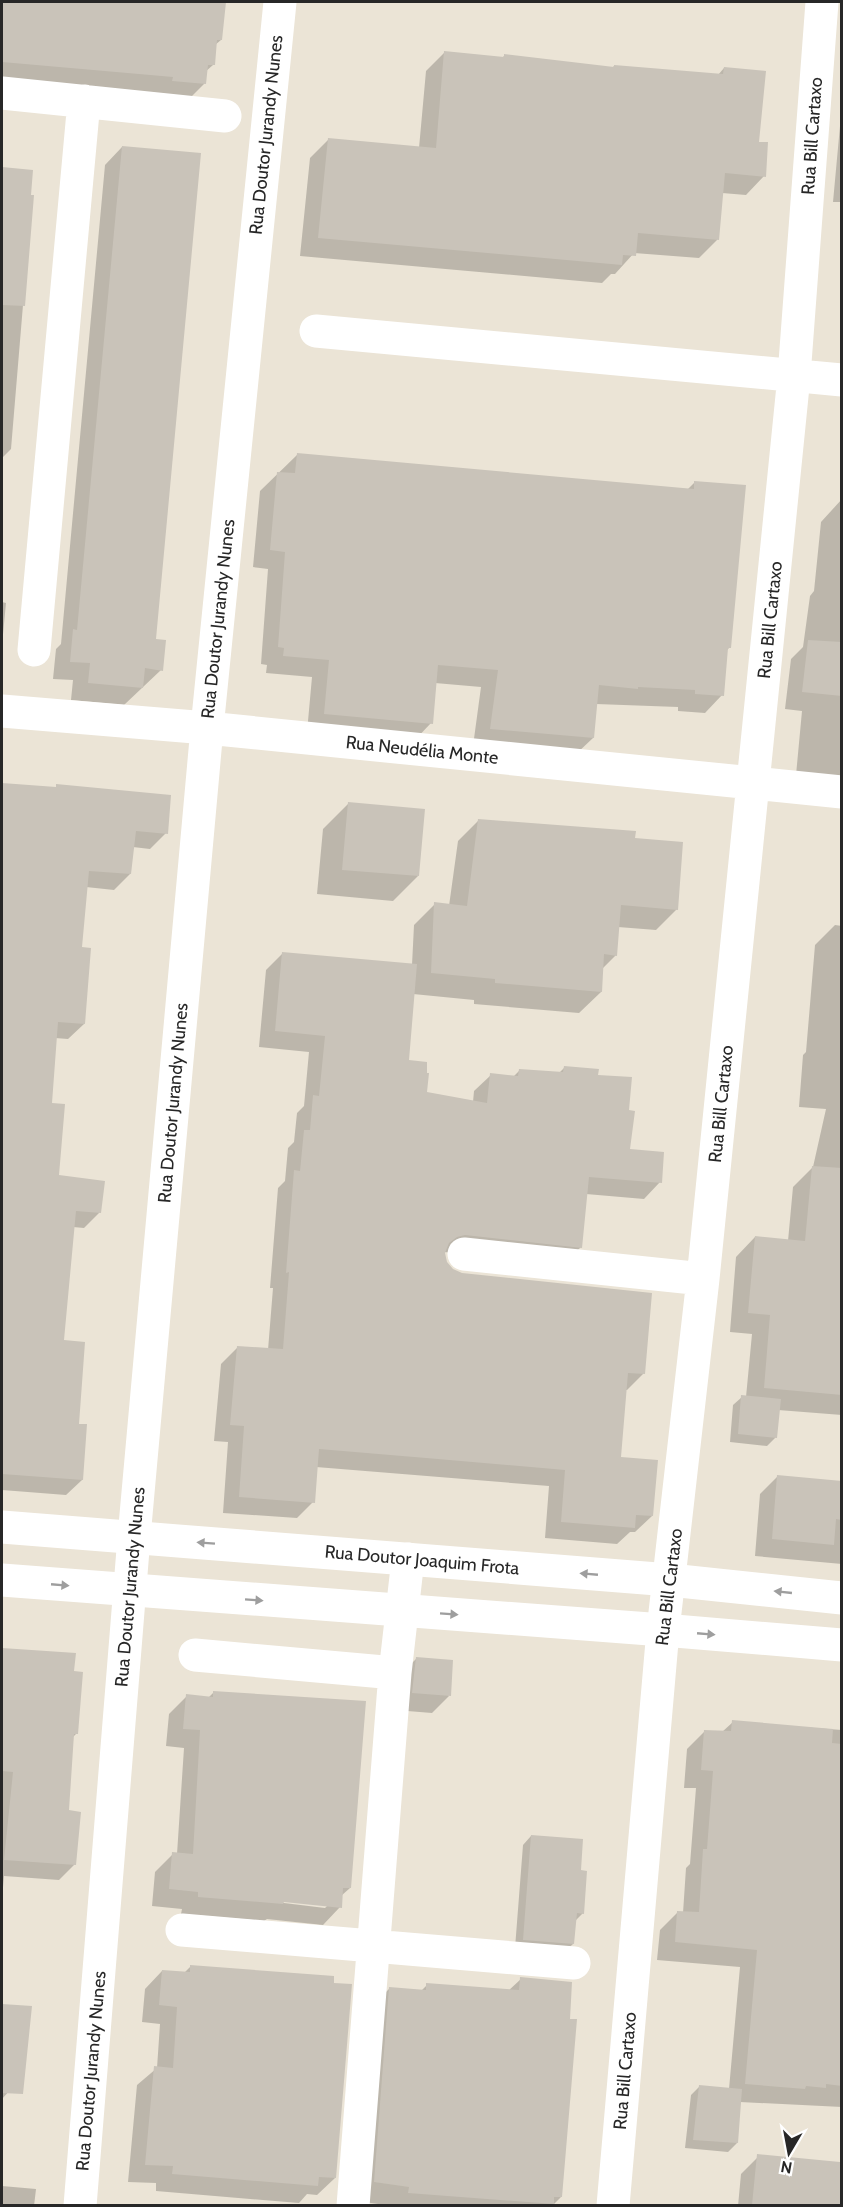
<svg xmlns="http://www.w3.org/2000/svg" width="843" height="2207" font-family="Cabin,sans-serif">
<rect width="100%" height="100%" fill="#ebe4d6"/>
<!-- shadow -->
<path fill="#0003" fill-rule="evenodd" d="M2,2H224L221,40L215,45L213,65L205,72V83L181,107L2,87Z
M444,53L502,58L505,55L612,68L614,66L718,75L724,68L758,143L764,176L746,195L722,193L717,240L699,258L634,253L615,274H611L602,283L300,256L310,158L329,139L419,148L426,71Z
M842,124V202H833L840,126Z
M122,147L155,640L161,670L124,705L71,700L73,680L53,679L56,649L61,644L105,165Z
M2,168L31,171L29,197H32L11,449L2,458Z
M297,455L687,490L695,482L729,648L726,651L722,695L705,713L678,711V707L596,704L593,738L575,755L473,746L481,687L435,683L431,723L414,741L307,732L312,677L266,673L267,665L261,664L268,569L253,567L260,491Z
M842,499V779L796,775L802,711L785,709L791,659L803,647L810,596L814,591L821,522Z
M2,602L6,603L2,645Z
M2,784L54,789L57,786L166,833L150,849L133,847L130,874L114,890L86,887L80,948L84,1024L68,1039L55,1038L50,1104L57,1176L100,1212L84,1228L73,1227L63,1341L77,1425L82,1480L66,1495L2,1490Z
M348,804L418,876L393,901L317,894L323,829Z
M479,820L634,839L677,909L656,930L618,927L616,955L602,969L601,992L579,1013L474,1004V1000L413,994L408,1062L426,1094L473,1102L474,1091L491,1075L513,1077L519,1071L559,1073L565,1067L597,1076L627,1111L628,1150L660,1182L644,1199L586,1194L581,1247L564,1263L444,1252L446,1263L452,1270L644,1373L627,1390H625L619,1458L652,1516L635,1532H630L617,1544L545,1538L549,1486L316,1467L313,1502L297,1518L223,1513L228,1442L214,1441L221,1364L238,1347L268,1350L273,1288H270L278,1188L285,1181L288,1148L294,1142L297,1113L304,1106L309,1052L259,1047L266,970L283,953L412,965L414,925L435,904L449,906L458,841Z
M835,925L842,926V1415L778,1410L776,1437L767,1446L730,1442L733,1405L742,1397H746L752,1334L730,1332L736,1257L755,1237L788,1241L793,1187L813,1167L826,1109L799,1107L803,1055L806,1052L815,945Z
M778,1476L842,1482V1564L755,1556L760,1494Z
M2,1650L74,1655L73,1673L76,1734L72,1738L67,1812L75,1864L59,1880L4,1876L2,1899Z
M416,1659L449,1696L432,1713L395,1710L399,1676Z
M214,1692L350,1888L341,1896L340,1907L323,1925L267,1919L264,1921L181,1914L182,1909L152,1906L155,1872L173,1854H177L184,1748L166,1746L169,1714L187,1696L208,1698ZM276,1899L328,1905L325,1908L276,1902Z
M733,1722L842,1730V2107L740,2102L737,2143L728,2152L685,2148L691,2095L700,2086L729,2089L740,1967L657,1960L660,1930L678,1912L683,1913L686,1868L690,1864L696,1788H684L687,1749L705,1731L722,1732Z
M531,1836L579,1872L583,1913L574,1922L573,1944L564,1952L515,1948L523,1845Z
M191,1966L335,2178L317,2195L307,2194L299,2203L156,2191V2183L128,2182L137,2085L157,2068L160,2024L142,2022L145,1989L162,1971L184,1973Z
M521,1979L561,2197L552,2206H392L364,2202L372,2006L390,1988L421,1991L427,1985L508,1991Z
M2,2005L31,2008L11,2089L2,2099Z
M759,2156L842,2164V2206H738L741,2174Z
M2,2186L36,2189L34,2206H2Z"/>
<!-- building -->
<path fill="#c9c3b9" d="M2,2H226L222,40H217L215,65H208L206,84L172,81L173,77L2,62Z
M444,51L504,57V54L614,67V65L723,74L724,67L766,71L759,142H768L766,177L725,173L719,240L638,233L636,256L623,255L622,265L318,238L328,138L436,148Z
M122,146L201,153L156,639L166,640L163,671L145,668L143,688L88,683L90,663L70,662L73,629L77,630Z
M2,167L33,170L31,195H34L25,306L2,305Z
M297,453L694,489V481L746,485L731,648H728L724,696L695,694V690L638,687V689L599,685L594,738L490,729L498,670L438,665L433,724L324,714L329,660L283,656L284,648L278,647L285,552L270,550L277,472L295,473Z
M808,640L842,642V696L802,692Z
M2,783L56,787V784L171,795L168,834L136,831L131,874L89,871L82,947L91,948L85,1024L58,1022L52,1103L65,1104L59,1175L105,1181L101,1213L76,1211L64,1340L85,1342L79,1424H87L83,1480L2,1474Z
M348,802L425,809L419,876L342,870Z
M478,819L636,831L635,838L683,842L678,910L621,905L617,956L604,954L602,992L495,983V979L431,973L434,902L467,906Z
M282,952L417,964L409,1060L427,1062V1073H429L427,1092L487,1103L490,1073L518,1076L519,1069L563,1072L564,1066L599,1069L598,1075L632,1077L629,1110L635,1111L630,1149L664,1152L662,1183L589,1177L582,1248L465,1235L457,1237L449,1243L445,1253L447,1262L453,1269L462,1273L652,1293L645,1374L628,1373L621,1457L658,1460L653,1516L636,1515L635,1528L561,1522L565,1470L426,1458L319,1449L315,1503L239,1497L244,1426L230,1425L237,1346L283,1349L289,1272L286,1273L294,1170L300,1171L304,1130H310L313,1095L319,1096L325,1036L275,1031Z
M812,1166L842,1168V1395L764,1388L770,1315L748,1313L755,1236L805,1241Z
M741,1395L781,1399L777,1438L738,1434Z
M777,1475L842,1481V1520L836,1519L834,1545L772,1539Z
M2,1648L76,1653L74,1671L83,1672L78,1734H74L69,1810L81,1812L76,1865L4,1860L13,1772L2,1771Z
M416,1657L453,1660L451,1696L412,1693Z
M213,1691L366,1701L351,1888H343L342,1908L284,1902L283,1904L198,1897V1892L169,1889L172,1852L193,1854L200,1730L183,1729L186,1694L213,1697Z
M732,1720L833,1729L832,1743L842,1744V2086L826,2084V2088L806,2086L805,2089L745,2084L757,1950L675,1942L677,1911L699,1912L703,1849H707L713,1771L701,1770L704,1730L731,1731Z
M531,1835L583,1839L581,1870L587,1871L584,1914L577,1913L574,1944L523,1940Z
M190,1965L334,1976V1983L352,1984L336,2178L319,2177L318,2186L172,2174L173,2166L145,2165L154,2066L173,2068L177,2007L159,2005L162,1970L190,1972Z
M520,1977L572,1982L570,2019H577L562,2197H554V2204L408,2193L409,2187L374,2182L389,1987L426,1990V1983L519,1990Z
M2,2004L32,2006L23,2094L2,2093Z
M699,2085L742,2089L738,2143L693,2140Z
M757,2154L840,2162L842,2205H752Z"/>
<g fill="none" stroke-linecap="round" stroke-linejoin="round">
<!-- minor -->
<path stroke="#fff" stroke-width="33" d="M2,93L225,116
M316,331L842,380
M34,650L84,101
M2,711L207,728L842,792
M464,1254L703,1279
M195,1655L395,1673
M182,1930L574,1963
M80,2206L134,1537L207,728L280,2
M353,2206L395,1673L408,1559
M613,2206L663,1630L703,1279L794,376L822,2"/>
<!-- tertiary -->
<path stroke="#fff" stroke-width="33" d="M2,1527L670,1580L842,1598
M2,1580L663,1630L842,1645"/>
</g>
<!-- one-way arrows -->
<defs><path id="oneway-solid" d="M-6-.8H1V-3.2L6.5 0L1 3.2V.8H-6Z" transform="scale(1.5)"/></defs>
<g fill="#9e9e9e">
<use href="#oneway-solid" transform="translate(206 1543) rotate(-176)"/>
<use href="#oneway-solid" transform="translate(589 1574) rotate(-175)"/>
<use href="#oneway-solid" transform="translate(60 1585) rotate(5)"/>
<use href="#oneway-solid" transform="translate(783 1592) rotate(-174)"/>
<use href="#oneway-solid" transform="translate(254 1600) rotate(4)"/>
<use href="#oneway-solid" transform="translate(449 1614) rotate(4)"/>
<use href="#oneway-solid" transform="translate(706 1634) rotate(5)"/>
</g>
<g text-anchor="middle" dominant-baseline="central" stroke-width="4.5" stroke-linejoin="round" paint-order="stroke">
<!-- street labels -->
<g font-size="18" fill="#272727" stroke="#fff">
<text transform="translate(266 135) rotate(-84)">Rua Doutor Jurandy Nunes</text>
<text transform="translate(812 136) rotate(-86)">Rua Bill Cartaxo</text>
<text transform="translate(218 619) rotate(-84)">Rua Doutor Jurandy Nunes</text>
<text transform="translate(770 620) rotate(-84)">Rua Bill Cartaxo</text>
<text transform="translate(422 750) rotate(6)">Rua Neudélia Monte</text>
<text transform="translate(173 1103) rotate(-85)">Rua Doutor Jurandy Nunes</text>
<text transform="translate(721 1104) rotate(-84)">Rua Bill Cartaxo</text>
<text transform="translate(422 1560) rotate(5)">Rua Doutor Joaquim Frota</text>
<text transform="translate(130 1587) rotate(-85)">Rua Doutor Jurandy Nunes</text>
<text transform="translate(669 1587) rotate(-83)">Rua Bill Cartaxo</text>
<text transform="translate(91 2071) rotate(-85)">Rua Doutor Jurandy Nunes</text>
<text transform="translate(625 2071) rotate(-85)">Rua Bill Cartaxo</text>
</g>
</g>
<!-- border -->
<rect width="843" height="2207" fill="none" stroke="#272727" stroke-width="6"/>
<!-- north arrow -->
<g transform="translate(789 2153) rotate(190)" stroke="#ffffff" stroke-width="4.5" paint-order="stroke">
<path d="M0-4.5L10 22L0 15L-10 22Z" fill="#272727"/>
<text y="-9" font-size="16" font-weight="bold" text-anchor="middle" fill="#272727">N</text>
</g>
</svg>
